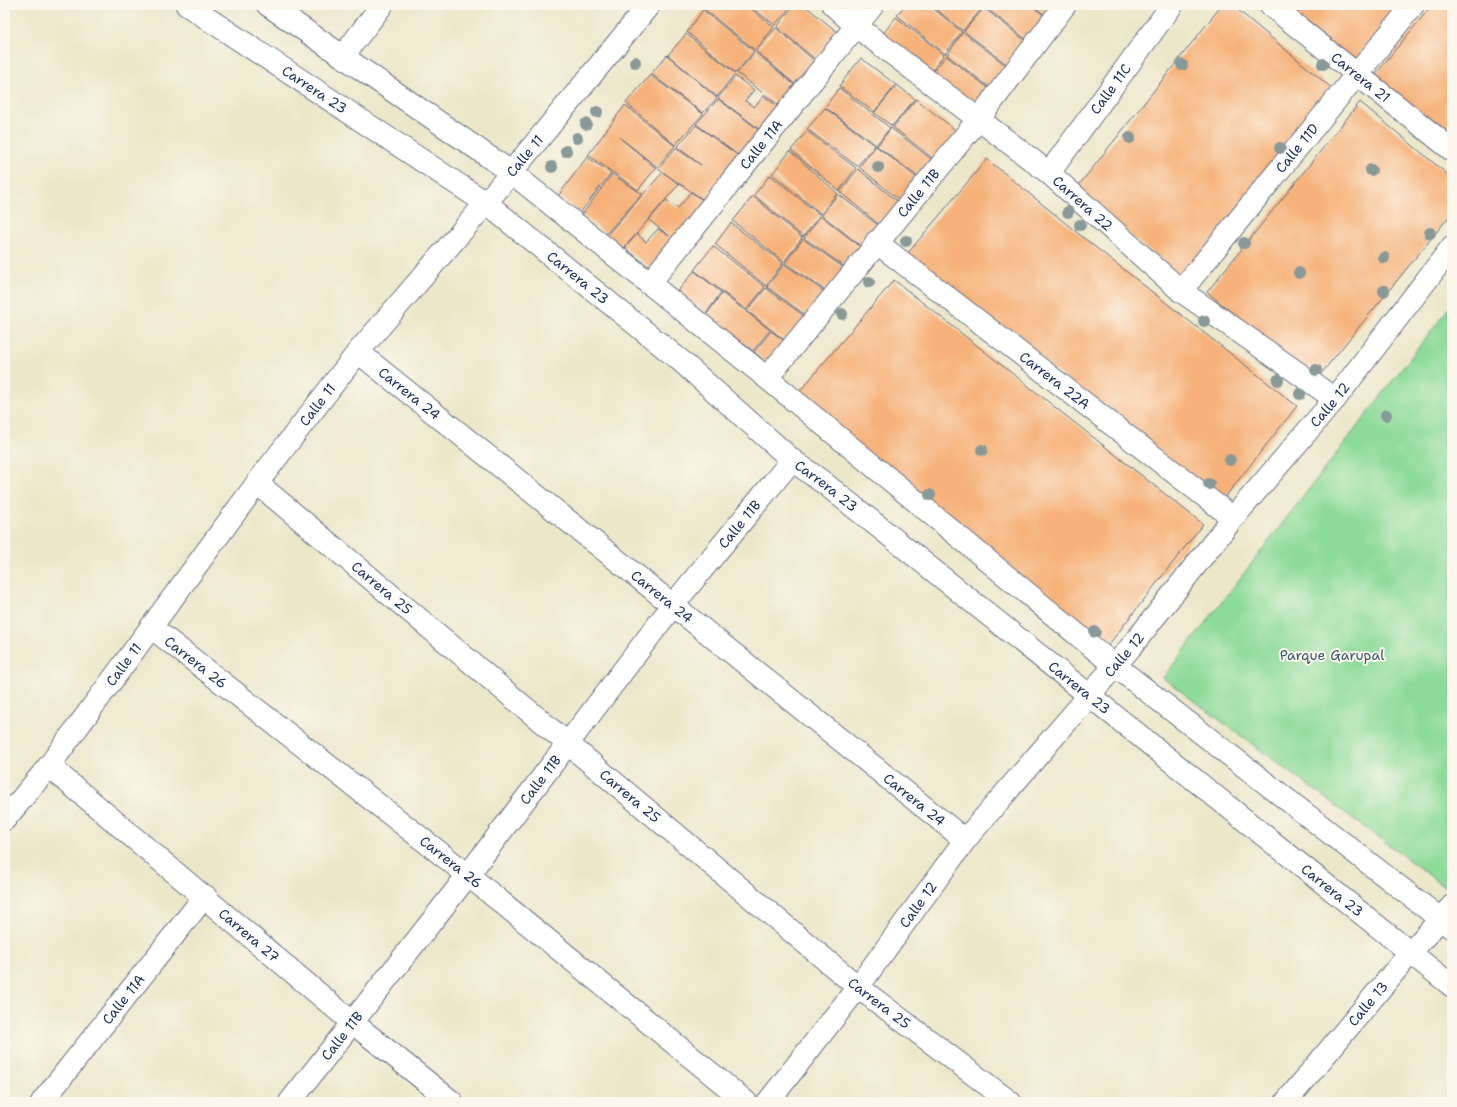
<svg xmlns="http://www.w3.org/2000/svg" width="1457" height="1107" font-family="'Shantell Sans',sans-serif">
<rect width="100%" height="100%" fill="#fbf7ec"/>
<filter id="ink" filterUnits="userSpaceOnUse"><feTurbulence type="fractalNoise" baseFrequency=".025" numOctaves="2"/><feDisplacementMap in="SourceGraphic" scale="8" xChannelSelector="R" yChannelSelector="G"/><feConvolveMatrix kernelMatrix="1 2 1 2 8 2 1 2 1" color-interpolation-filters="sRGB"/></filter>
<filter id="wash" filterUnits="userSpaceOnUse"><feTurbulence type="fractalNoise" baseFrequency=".012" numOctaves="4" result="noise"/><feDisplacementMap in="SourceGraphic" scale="16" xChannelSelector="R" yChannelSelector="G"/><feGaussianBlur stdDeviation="0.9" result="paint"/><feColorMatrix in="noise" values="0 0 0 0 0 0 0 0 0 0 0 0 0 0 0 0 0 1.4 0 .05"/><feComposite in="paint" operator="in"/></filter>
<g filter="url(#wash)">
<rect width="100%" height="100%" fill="#ede7ca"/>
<!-- green -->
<path fill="#8ddb99" stroke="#54857c" d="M1452,304V875L1444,886L1163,678Z"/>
<g id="blocks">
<!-- building -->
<path fill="#f6b27a" d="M707,5H746L774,27L755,50L704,9Z
M748,5H792L775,25Z
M794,5H804L846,39L823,66L777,27Z
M905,5H929L962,32L945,54L897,15Z
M931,5H980L983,7L963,31Z
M986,5H1030L1049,19L1032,44L985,7Z
M1032,5H1059L1049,18Z
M1222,5H1232L1334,90L1183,279L1075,190Z
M1278,5H1400L1353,66Z
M1432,5H1452V141L1373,77Z
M984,8L1031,45L1013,69L964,31Z
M703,10L754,51L736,73L687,32Z
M896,17L944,55L927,78L877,41Z
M776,28L822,67L803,91L756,51Z
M963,32L1012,70L996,92L947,55Z
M686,34L735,73L717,97L668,55Z
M755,52L803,92L786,111L737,73Z
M667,55L717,98L703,113L651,74Z
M946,56L995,93L978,115L928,78Z
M861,58L896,85L874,112L839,86Z
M650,75L703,114L675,145L626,103Z
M735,76L754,90L745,101L754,107L764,96L785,112L767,135L718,98Z
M897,85L915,99L892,126L874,113Z
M839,88L890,128L876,145L825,107Z
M718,99L767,136L746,161L696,124Z
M916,99L958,132L936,161L893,127Z
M1360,102L1452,178V213L1315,381L1207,292Z
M625,105L675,146L657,167L619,137L656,168L638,190L588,155Z
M825,108L875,146L857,166L807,129Z
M696,125L746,161L711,205L658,169L676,148L701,165L677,147Z
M891,128L935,162L921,179L877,146Z
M807,131L856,168L839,191L791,150Z
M876,146L920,180L903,203L859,167Z
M790,151L837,193L821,214L772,174Z
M587,157L611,173L580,213L558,196Z
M987,159L1080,235L1297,406L1222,501L907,254Z
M858,169L902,205L883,228L840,192Z
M663,172L679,184L624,248L607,235Z
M612,174L642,194L606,234L582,215Z
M770,175L820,215L803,237L754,195Z
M691,192L711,206L657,273L625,248L637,234L646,242L658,229L669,236L649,220L666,200L678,208Z
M838,194L883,229L867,251L822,215Z
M753,196L802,238L784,262L733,221Z
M821,216L866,251L851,271L804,238Z
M731,223L783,263L766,286L715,244Z
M803,239L850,272L832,295L785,263Z
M713,246L765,287L746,310L694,270Z
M784,264L831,296L812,320L767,287Z
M694,271L721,292L706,314L677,292Z
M894,280L1203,524L1106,648L794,398Z
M766,288L811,321L792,346L747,311Z
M722,293L770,330L753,351L706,315Z
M771,331L791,346L773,368L754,352Z"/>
</g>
</g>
<g filter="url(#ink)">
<use href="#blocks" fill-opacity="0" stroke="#646f84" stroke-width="1"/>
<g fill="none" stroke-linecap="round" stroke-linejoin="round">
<defs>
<g id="minor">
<path id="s1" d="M833,5L856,26L1049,173L1181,291L1335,399"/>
<path id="s2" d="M1270,5L1452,150"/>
<path d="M343,56L382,5"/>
<path id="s3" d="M1049,173L1172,5"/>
<path id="s4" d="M876,242L1233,518"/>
<path id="s5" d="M649,284L873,5"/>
<path id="s6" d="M1181,291L1413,5"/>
<path id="s7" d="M358,352L965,840"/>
<path id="s8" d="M767,378L978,120L1065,5"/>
<path id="s9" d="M257,483L858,987L1010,1102"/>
<path id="s10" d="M151,627L468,875L746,1102"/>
<path id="s11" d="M49,766L353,1023L452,1102"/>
<path id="s12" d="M5,819L49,766L257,483L358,352L486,203L649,5"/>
<path id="s13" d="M42,1102L205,896"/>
<path id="s14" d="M290,1102L468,875L673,605L792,460"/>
<path id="s15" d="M768,1102L858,987L965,840L1130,648L1233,518L1335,399L1452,247"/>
<path id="s16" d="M1286,1102L1410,953L1452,906"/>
</g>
<g id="major">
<path id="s17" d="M187,5L486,203L681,361L792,460L824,483L1452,986"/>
<path d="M268,5L511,172L767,378L1114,665L1452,928"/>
</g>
</defs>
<!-- minor casing -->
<use href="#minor" stroke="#646f84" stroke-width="24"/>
<!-- major casing -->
<use href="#major" stroke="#646f84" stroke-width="24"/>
<!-- minor -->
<use href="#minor" stroke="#fff" stroke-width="22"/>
<!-- major -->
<use href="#major" stroke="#fff" stroke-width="22"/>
</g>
<!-- trees -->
<g fill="#899997">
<circle cx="635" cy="62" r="6"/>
<circle cx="1323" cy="64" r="6"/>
<circle cx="1182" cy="65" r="6"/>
<circle cx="597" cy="112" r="6"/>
<circle cx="586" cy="124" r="6"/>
<circle cx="577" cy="138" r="6"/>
<circle cx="1130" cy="138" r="6"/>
<circle cx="1280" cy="148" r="6"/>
<circle cx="566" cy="151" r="6"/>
<circle cx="552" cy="167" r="6"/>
<circle cx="878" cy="167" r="6"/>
<circle cx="1371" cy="170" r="6"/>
<circle cx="1068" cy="212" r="6"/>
<circle cx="1080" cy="225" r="6"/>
<circle cx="1430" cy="233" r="6"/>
<circle cx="906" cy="241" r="6"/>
<circle cx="1244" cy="243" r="6"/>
<circle cx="1384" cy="258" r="6"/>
<circle cx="1299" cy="273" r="6"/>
<circle cx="869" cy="282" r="6"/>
<circle cx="1384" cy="291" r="6"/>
<circle cx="842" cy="314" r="6"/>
<circle cx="1204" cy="321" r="6"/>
<circle cx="1316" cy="370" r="6"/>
<circle cx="1278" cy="380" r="6"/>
<circle cx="1300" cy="394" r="6"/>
<circle cx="1386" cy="415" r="6"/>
<circle cx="982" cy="450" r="6"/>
<circle cx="1230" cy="460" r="6"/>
<circle cx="1209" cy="484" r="6"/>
<circle cx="930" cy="495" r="6"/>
<circle cx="1095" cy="632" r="6"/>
</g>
</g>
<g text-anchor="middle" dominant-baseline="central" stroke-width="4" stroke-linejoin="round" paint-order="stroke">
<!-- street labels -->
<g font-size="14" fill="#1b2f5e" stroke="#fbf7ec">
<text stroke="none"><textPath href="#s2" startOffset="116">Carrera 21</textPath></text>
<text stroke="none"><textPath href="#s3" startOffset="104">Calle 11C</textPath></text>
<text stroke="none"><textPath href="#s17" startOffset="153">Carrera 23</textPath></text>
<text stroke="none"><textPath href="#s5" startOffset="179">Calle 11A</textPath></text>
<text stroke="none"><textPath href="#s6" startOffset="184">Calle 11D</textPath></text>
<text stroke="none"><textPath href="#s12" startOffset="843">Calle 11</textPath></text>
<text stroke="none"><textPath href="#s8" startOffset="239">Calle 11B</textPath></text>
<text stroke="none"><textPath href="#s1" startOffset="319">Carrera 22</textPath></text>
<text stroke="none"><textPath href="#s17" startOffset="477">Carrera 23</textPath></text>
<text stroke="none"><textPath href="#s4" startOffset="226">Carrera 22A</textPath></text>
<text stroke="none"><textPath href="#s7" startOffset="66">Carrera 24</textPath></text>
<text stroke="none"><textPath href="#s12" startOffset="519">Calle 11</textPath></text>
<text stroke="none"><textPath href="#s15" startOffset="896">Calle 12</textPath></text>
<text stroke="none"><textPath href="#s17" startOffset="801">Carrera 23</textPath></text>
<text stroke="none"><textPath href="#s14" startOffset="732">Calle 11B</textPath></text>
<text stroke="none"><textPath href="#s9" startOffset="163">Carrera 25</textPath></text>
<text stroke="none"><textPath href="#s7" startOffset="390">Carrera 24</textPath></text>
<text stroke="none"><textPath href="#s15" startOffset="572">Calle 12</textPath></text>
<text stroke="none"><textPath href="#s10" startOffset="57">Carrera 26</textPath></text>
<text stroke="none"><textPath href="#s12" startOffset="195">Calle 11</textPath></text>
<text stroke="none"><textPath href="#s17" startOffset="1125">Carrera 23</textPath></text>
<text stroke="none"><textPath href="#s14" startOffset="408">Calle 11B</textPath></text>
<text stroke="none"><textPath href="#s9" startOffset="487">Carrera 25</textPath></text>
<text stroke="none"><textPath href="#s7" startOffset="714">Carrera 24</textPath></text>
<text stroke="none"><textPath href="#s10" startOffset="381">Carrera 26</textPath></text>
<text stroke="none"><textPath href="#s17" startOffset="1449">Carrera 23</textPath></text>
<text stroke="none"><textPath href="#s15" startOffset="248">Calle 12</textPath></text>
<text stroke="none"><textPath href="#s11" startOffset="262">Carrera 27</textPath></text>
<text stroke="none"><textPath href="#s13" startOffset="131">Calle 11A</textPath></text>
<text stroke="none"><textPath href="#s9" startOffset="811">Carrera 25</textPath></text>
<text stroke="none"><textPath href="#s16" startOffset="128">Calle 13</textPath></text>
<text stroke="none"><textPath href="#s14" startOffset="84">Calle 11B</textPath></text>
</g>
<!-- park labels -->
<g font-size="14" fill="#385a6d" stroke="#fbf7ec">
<text x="1332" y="655">Parque Garupal</text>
</g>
</g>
<!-- margin -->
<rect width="1457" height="1107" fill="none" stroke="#fbf7ec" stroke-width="20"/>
</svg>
